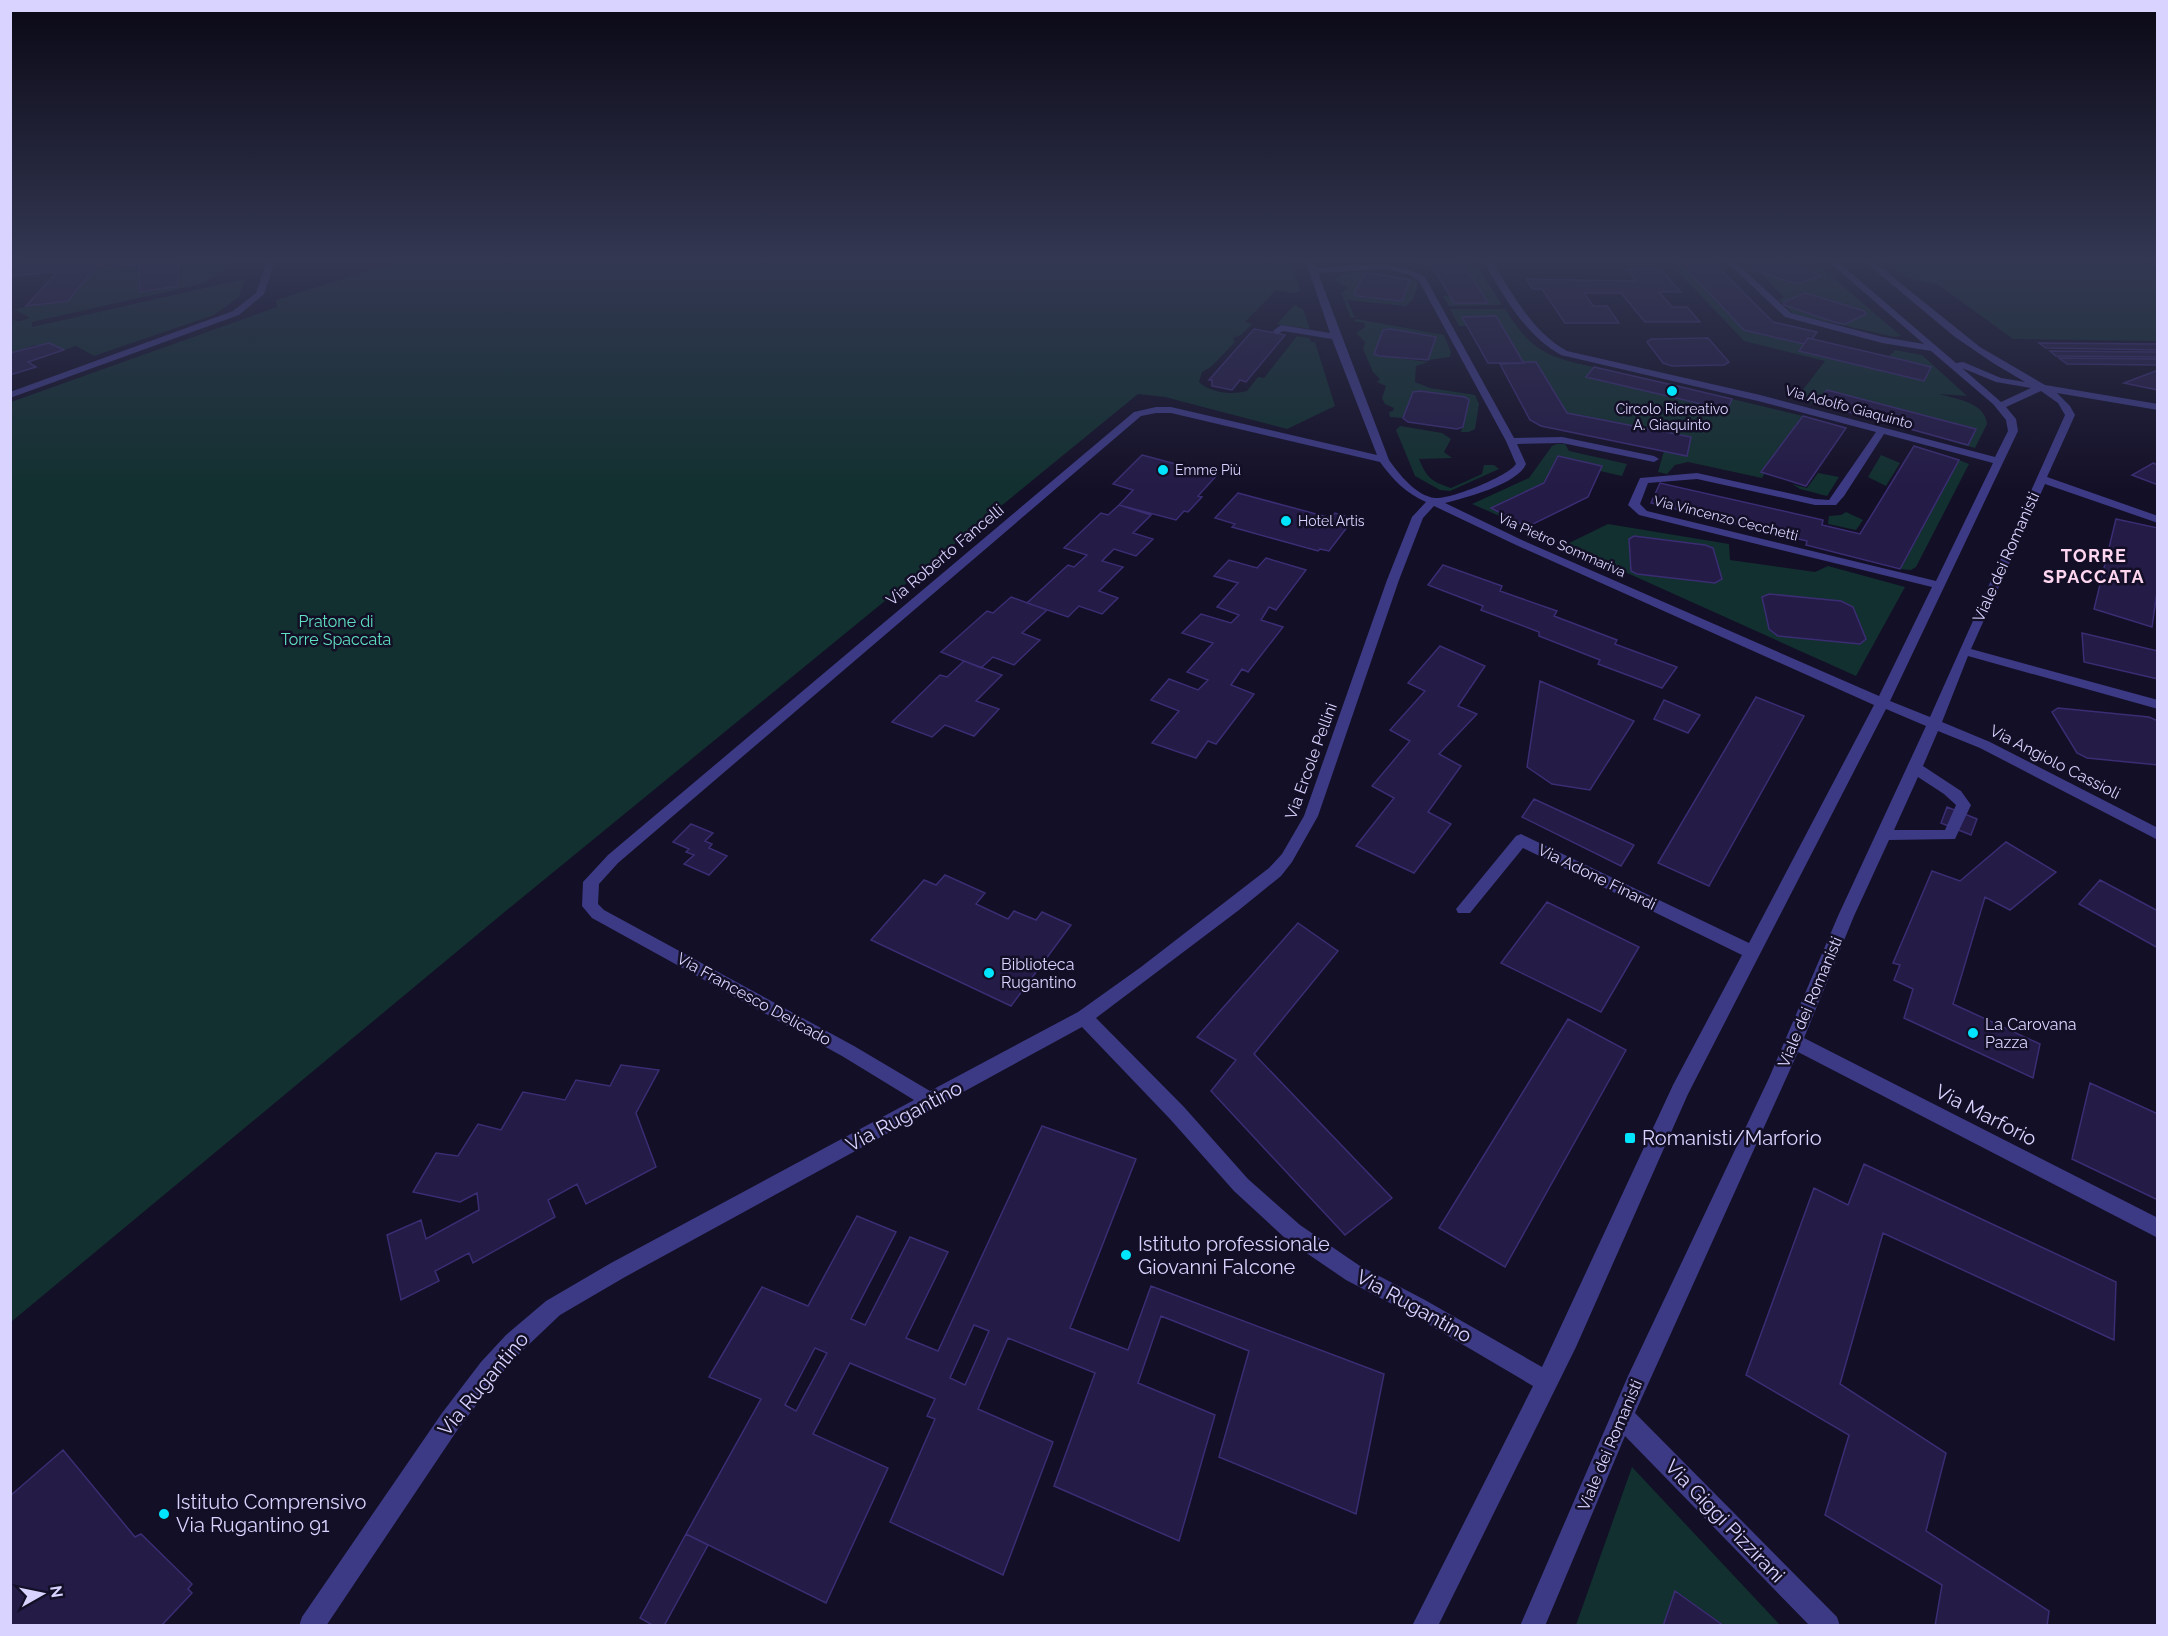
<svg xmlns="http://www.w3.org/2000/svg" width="2168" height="1636" font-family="Raleway,sans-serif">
<rect width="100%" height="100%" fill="#130f26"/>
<!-- green -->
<path fill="#12302f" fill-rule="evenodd" d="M178,262H233L234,265L201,284L32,322V327L245,279L239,297L214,315L94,356L76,346L64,350L35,345L11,353L10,320L20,321L30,318L14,309L68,301L93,270L139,264L141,292L178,286Z
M398,262H1291L1300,291L1293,293L1276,290L1245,322L1252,324L1241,335L1233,338L1235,342L1211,367L1202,372L1199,382C1211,393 1231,395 1247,391L1258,377L1264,378L1297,336L1309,338L1311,342H1315L1335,406L1287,429L1165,397L1138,394L507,910L11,1322V402L277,307L276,300Z
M1452,262H1467L1477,266L1502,305L1449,306L1443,296H1450L1454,303H1488L1465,267Z
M1669,262H1717L1727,271L1681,264L1744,330L1804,344L1800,351L1924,381L1931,367L1889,356L1895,350L1922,355L1967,396L1939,394C1956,399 1985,402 1987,424L1975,448L1945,440L1968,445L1976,429L1827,390L1817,403L1838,411L1796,399L1825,361L1744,341Z
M1740,262H1750L1744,264L1746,267L1793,283H1801L1821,274L1789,262H1815L1901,336L1894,337L1794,314L1779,300L1784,297L1759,272H1751ZM1805,293L1863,311L1866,314L1845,324L1784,302Z
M1886,262H2148L2157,267V341L2013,339L1937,284L1907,278Z
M1355,272L1410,278L1417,281L1418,284L1413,299L1406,306L1347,300L1355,318H1351L1341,293L1348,288L1335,280L1342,274ZM1369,273L1410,280L1402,301L1354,294L1364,274Z
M1294,305L1303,309L1310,329L1277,324Z
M1450,309H1505C1531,350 1546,357 1594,367L1587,377L1727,410L1732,399L1803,416L1761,472L1765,473L1762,478L1688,462L1675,465L1667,474L1658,472L1664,451L1687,455L1691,437L1567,413L1536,362H1523L1496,317H1463L1467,326H1459Z
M1357,319L1444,335L1451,352L1450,357L1428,360L1436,337L1391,329L1383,330L1374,354L1379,356L1429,362L1416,366L1415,382L1430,388L1475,395L1479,404L1475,429L1469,432H1461L1468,400L1420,391L1413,392L1403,418L1390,417L1389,412L1393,411L1394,408L1385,404L1382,398L1386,386L1377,382L1380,379L1373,372L1363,349L1365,342L1356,333L1365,327L1364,323L1353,321Z
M1400,426L1442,433L1451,439L1444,452L1452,458L1419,459C1427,478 1431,481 1451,488L1482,474L1484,465H1494L1499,469L1450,491L1440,490L1415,476L1396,430Z
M1557,444H1565L1569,451L1627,464L1622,476L1600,471L1602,466L1558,456L1544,483L1492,508L1527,528L1472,504L1529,478L1552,446Z
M1881,455L1900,463L1886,486L1868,477Z
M1959,460L1969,464L1916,567L1911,570L1900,569Z
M1818,473L1839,477L1827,496L1800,489L1792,484L1807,488Z
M1846,512L1863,520L1856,530L1828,524L1829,516L1841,515Z
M1608,524L1729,544L1730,560L1815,572L1828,566L1905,587L1856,676L1565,545ZM1769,594L1841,601L1852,607L1866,639L1860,644L1770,629L1762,597Z
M1632,1467L1780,1625H1724L1675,1591L1663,1625H1576Z"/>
<!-- building -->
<path fill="#241b47" stroke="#3b2d73" stroke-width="1.5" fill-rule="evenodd" d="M49,262H178V286L140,292L139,264L93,270L68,301L26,306L57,272L10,276V265Z
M1412,262H1452L1465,267L1488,303H1454L1433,267Z
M1750,262H1789L1821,275L1801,283H1793L1746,267L1744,264Z
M1681,263H1714L1773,322L1817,332L1812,339L1808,338L1804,344L1744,330Z
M1627,269H1660L1681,292H1659L1672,307H1687L1700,322H1645L1621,293H1584L1593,306H1607L1619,323H1565L1542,289H1533L1526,279L1636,281Z
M1369,273L1410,280L1402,301L1357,296L1354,294L1364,274Z
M1805,293L1864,311L1866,314L1845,324L1837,323L1784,305V302Z
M1496,316L1523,362L1525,363H1488L1462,317Z
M1254,329L1285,335L1246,382L1240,380L1232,390L1212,386V380H1209Z
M1391,329L1436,337L1428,360L1379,356L1374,354L1383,330Z
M1708,338L1729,362L1724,365L1672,366L1663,363L1647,342L1651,339Z
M1808,338L1907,361L1931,367L1924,381L1799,351Z
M49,343L64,350L28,362L36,367L10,375V353Z
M2039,343L2158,344V350L2046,348Z
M2050,351L2158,352V357L2056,356Z
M2059,358L2156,359L2158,365L2067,364Z
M1523,362H1536L1567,413L1691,437L1687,456L1541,426L1530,420L1500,364L1525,363Z
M1594,367L1677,386L1732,399L1727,410L1586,377Z
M2158,370V390L2124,383Z
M1827,390L1976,429L1968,445L1816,403Z
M1420,391L1465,397L1469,400L1463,427L1457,429L1408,422L1403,418L1413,392Z
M1803,416L1846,428L1806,486L1761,472Z
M1914,446L1959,460L1900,569L1806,545L1807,541L1651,503L1660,483L1823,520L1822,525L1860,534Z
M1142,455L1217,475L1198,496L1202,497L1188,512L1184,511L1176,520L1119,505L1133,490L1113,484Z
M1558,456L1602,466L1588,497L1527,527L1491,508L1544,483Z
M2153,463L2158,465V485L2132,475Z
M1238,493L1331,518L1335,513L1345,516L1341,520L1351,522L1329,551L1320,549L1318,551L1232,527L1235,524L1215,518Z
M1119,505L1151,515L1133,533L1153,539L1136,556L1114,549L1102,561L1123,567L1099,591L1118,598L1102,614L1079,606L1068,617L1027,603L1068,565L1074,567L1087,555L1064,548L1101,513L1108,515Z
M2116,519L2158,528V585L2152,627L2094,609Z
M1634,536L1705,545L1713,548L1722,579L1715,583L1637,574L1631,571L1629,539Z
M1266,558L1306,570L1276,610L1269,607L1261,620L1283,627L1248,672L1242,669L1231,685L1254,694L1216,744L1208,741L1196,758L1152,743L1179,711L1151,700L1169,679L1198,690L1208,680L1187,672L1213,643L1182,633L1201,614L1231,623L1239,615L1217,607L1238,583L1214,576L1229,560L1257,568Z
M1443,565L1502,586L1500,591L1557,611L1554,616L1617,640L1615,644L1677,667L1662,688L1598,664L1600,660L1539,636V632L1481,610L1483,606L1428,585Z
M1769,594L1841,601L1853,607L1866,639L1860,644L1778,636L1769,629L1762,597Z
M1011,597L1047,610L1022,633L1040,640L1014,665L993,657L981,668L941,652L987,611L993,613Z
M2082,633L2158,651V679L2084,662Z
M1440,646L1485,666L1458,706L1477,714L1439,754L1461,766L1428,812L1451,824L1414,873L1356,846L1394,798L1372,786L1410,741L1390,730L1425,691L1408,683Z
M964,661L1002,675L976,701L999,709L974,736L945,725L932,737L892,722L940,675L947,677Z
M1540,681L1634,721L1590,790L1552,784L1527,767Z
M1756,697L1804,716L1709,886L1658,863Z
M1664,700L1700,715L1688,733L1654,719Z
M2058,708L2149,717L2158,721V765L2087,758L2077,753L2052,712Z
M1534,799L1634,845L1621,866L1522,817Z
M1947,807L1977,819L1971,835L1941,823Z
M691,824L713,833L705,841L712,844L709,848L727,856L709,875L684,864L694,855L686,852L689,849L673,842Z
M2006,842L2056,872L2010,910L1985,897L1953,1004L2040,1044L2033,1078L1904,1018L1913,989L1894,980L1900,965L1893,963L1932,871L1960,881Z
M945,875L985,893L976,904L1008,919L1014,911L1036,920L1042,912L1071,925L1011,1006L871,940L924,880L936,885Z
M2100,880L2158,911V948L2079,904Z
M1547,902L1639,947L1601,1012L1501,963Z
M1298,923L1338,951L1254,1054L1392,1198L1345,1235L1211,1091L1236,1060L1197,1037Z
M1568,1019L1626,1050L1505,1267L1439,1228Z
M621,1065L659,1070L636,1113L656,1167L586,1204L577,1184L548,1200L555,1217L473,1263L469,1253L435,1271L439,1281L401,1300L387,1235L421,1220L426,1239L479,1210L477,1193L460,1202L413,1192L436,1153L458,1156L478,1124L501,1130L523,1092L565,1100L576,1080L610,1086Z
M2090,1083L2158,1114V1200L2072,1159Z
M1042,1126L1136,1159L1070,1328L1128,1350L1151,1286L1384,1374L1356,1514L1219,1457L1249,1351L1161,1316L1138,1383L1215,1415L1179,1541L1054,1486L1095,1373L1008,1338L978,1409L1053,1442L1003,1575L890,1522L935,1419L927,1416L935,1399L850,1363L813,1434L888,1468L826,1603L686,1534L761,1399L709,1377L762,1287L808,1306L857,1216L896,1232L851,1319L865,1325L910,1237L948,1252L906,1338L938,1351ZM974,1325L989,1331L965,1385L950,1378ZM815,1348L827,1353L796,1411L785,1405Z
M1864,1164L2116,1282L2114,1340L1883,1233L1840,1384L1946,1453L1926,1531L2049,1611L2047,1626H1935L1942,1585L1825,1515L1849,1435L1746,1375L1814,1188L1848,1205Z
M63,1450L135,1537L141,1534L192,1584L188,1589L192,1593L161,1626H10V1496Z
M686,1534L708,1545L664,1626H654L640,1618Z
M1675,1591L1724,1626H1663Z"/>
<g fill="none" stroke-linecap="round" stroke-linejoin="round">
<!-- minor -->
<path fill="#3d3a85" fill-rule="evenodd" d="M267,262H275L264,294L239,315L10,398V392L233,311L256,293Z
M1306,262H1314L1316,268C1354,266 1390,258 1425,277L1514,438L1562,437L1654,456L1659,459L1654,462L1562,443L1517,444L1526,464C1518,484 1465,498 1445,503L1524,541L1879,696L1932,587L1639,515L1628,505L1640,478L1697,473L1815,499L1829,500L1876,432L1758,401L1561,355C1525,335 1504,297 1484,262H1492C1514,295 1531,331 1567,351L1760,395L1995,457L2008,431L2006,420L1993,404L1931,351L1882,343L1785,317L1727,262H1735L1791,313L1883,337L1924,344L1829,262H1838L1956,363L1963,362L2001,378L2025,382L1993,363L1955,337L1865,262H1874L1980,347L2045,385L2158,404V410L2057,393L2070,406L2075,415L2047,477L2158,516V523L2045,484L1971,649L2158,700V709L1968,656L1942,722L1990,742L2158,828V840L1980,748L1938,731L1923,766L1961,791L1971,805L1955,839L1889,840L1854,916L1804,1038L2158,1218V1238L1798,1052L1635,1413L1837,1617L1840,1626H1810L1625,1436L1545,1626H1520L1628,1376L1769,1078L1838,916L1926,726L1886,709L1688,1094L1576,1347L1438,1626H1412L1533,1386L1411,1314L1346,1280L1286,1239L1234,1191L1170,1119L1082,1027L625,1277L560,1315L522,1351L497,1378L458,1429L326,1626H299L302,1617L442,1413L481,1362L506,1335L546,1301L611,1263L914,1100L842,1056L592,918L582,906L583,882L608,855L1134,412L1156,407H1171L1377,455L1332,339L1283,331L1277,334L1273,331L1281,325L1330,333ZM1383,269L1407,274L1419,281L1506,441L1516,464C1509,476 1449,500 1435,498C1416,496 1399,474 1389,460L1318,273ZM1962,368L1996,382L2031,388L2001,402ZM2041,391L2058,403L2065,415L1930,717L1890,701L2018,431L2016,419L2006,407ZM1156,413H1171L1380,462C1393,480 1406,493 1426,502L1412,517L1387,580L1304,816L1282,854L1269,868L1141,967L1078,1012L930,1091L854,1046L604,910L598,904L599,884L618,863L1141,416ZM1884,434L1993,463L1936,581L1647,511L1640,504L1648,483L1697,479L1815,505H1836L1844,496ZM1434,506L1516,545L1874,705L1749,943L1521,834L1516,836L1456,909L1458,913H1470L1523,848L1742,955L1673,1085L1542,1367L1425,1300L1360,1266L1300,1225L1248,1179L1184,1107L1096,1018L1239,910L1281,876L1292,862L1318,816L1399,580L1423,518ZM1918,777L1944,794L1956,805L1945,830H1894Z"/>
</g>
<!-- sky -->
<linearGradient id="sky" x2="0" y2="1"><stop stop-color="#0a0815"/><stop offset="0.53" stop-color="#333752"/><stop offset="1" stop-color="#333752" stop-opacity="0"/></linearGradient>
<rect width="2168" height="491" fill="url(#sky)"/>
<!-- markers -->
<g fill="#00e5ff" stroke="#130f26" stroke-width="2">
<circle cx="1672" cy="391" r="6"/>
<circle cx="1163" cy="470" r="6"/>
<circle cx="1286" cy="521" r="6"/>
<circle cx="989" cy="973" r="6"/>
<circle cx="1973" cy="1033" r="6"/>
<rect x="1624" y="1132" width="12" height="12" rx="3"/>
<circle cx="1126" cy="1255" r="6"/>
<circle cx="164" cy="1514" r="6"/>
</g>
<g text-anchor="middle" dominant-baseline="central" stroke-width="5" stroke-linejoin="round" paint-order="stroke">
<!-- far-street labels -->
<g font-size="14" fill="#d9d4ff" stroke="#130f26">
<text transform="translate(1849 407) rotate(15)">Via Adolfo Giaquinto</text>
<text transform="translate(1726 518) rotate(14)">Via Vincenzo Cecchetti</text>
<text transform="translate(1562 545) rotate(24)">Via Pietro Sommariva</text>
</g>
<!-- far-poi labels -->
<g font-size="14" fill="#d9d4ff" stroke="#130f26" text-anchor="start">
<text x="1672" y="409" text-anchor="middle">Circolo Ricreativo<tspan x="1672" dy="16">A. Giaquinto</tspan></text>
<text x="1175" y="470">Emme Più</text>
<text x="1298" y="521">Hotel Artis</text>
</g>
<!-- street labels -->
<g font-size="16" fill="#d9d4ff" stroke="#130f26">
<text transform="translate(945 555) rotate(-40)">Via Roberto Fancelli</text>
<text transform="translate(2006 557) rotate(-66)">Viale dei Romanisti</text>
<text transform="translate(1311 761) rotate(-70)">Via Ercole Pellini</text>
<text transform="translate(2055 762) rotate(27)">Via Angiolo Cassioli</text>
<text transform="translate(1597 877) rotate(26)">Via Adone Finardi</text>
<text transform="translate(754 999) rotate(29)">Via Francesco Delicado</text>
<text transform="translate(1810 1002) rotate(-67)">Viale dei Romanisti</text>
<text transform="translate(1610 1445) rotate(-67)">Viale dei Romanisti</text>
</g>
<!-- park labels -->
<g font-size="16" fill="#5fe0c0" stroke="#130f26">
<text x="336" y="621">Pratone di<tspan x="336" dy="18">Torre Spaccata</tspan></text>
</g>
<!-- poi labels -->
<g font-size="16" fill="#d9d4ff" stroke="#130f26" text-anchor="start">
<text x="1001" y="964">Biblioteca<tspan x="1001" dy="18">Rugantino</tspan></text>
<text x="1985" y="1024">La Carovana<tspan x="1985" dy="18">Pazza</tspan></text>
</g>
<!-- far-district labels -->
<g font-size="18" font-weight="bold" letter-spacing="1.5" fill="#ffd6f0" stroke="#130f26">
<text x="2094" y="555">TORRE<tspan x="2094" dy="21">SPACCATA</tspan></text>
</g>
<!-- near-street labels -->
<g font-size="20" fill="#d9d4ff" stroke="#130f26">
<text transform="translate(1986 1115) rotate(27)">Via Marforio</text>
<text transform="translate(904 1116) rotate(-28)">Via Rugantino</text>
<text transform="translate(1414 1306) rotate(29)">Via Rugantino</text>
<text transform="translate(483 1384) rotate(-50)">Via Rugantino</text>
<text transform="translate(1725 1521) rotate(46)">Via Giggi Pizzirani</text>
</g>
<!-- near-poi labels -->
<g font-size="20" fill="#d9d4ff" stroke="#130f26" text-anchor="start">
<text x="1642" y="1138">Romanisti/Marforio</text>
<text x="1138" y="1244">Istituto professionale<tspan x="1138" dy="23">Giovanni Falcone</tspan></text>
<text x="176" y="1502">Istituto Comprensivo<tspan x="176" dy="23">Via Rugantino 91</tspan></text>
</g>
</g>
<!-- border -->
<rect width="2168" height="1636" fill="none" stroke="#d9d4ff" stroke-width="24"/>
<!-- north arrow -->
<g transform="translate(42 1594) rotate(81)" stroke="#130f26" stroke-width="4.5" paint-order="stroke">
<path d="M0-4.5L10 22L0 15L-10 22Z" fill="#d9d4ff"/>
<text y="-9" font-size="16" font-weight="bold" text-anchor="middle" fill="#d9d4ff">N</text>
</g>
</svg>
